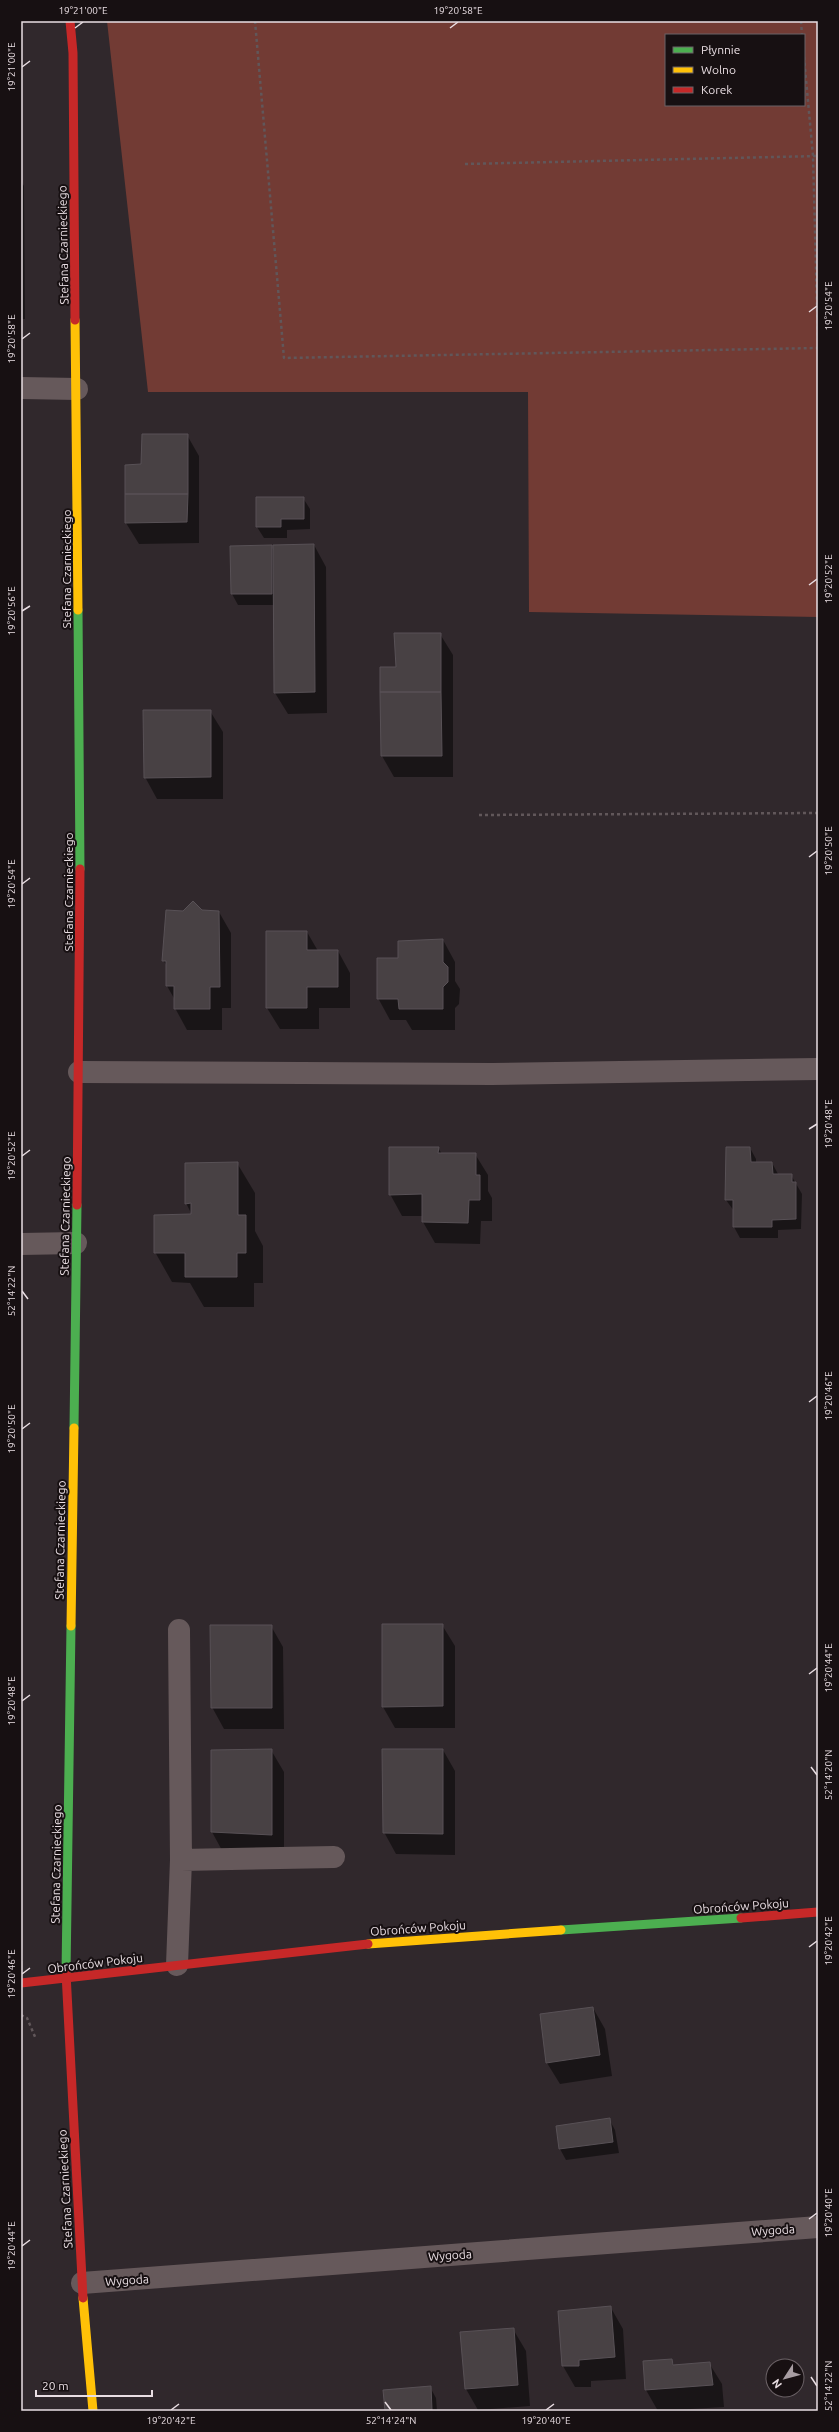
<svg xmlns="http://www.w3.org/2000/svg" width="839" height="2432" font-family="Ubuntu,sans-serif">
<rect width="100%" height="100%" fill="#30282c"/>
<!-- green -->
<path fill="#723b34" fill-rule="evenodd" d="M107,21H818V617L529,612L528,392H148ZM666,35H804V105H666Z"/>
<!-- shadow -->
<path fill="#0007" d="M21,181L24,186L25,319H21Z
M187,435L199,456V543L139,544L126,523L142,465Z
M303,498L310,509V529L287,530V538H264L257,527Z
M314,545L326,567L327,713L288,714L275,693V605H238L232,594L271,546L274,551Z
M440,634L453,655V777H394L382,756Z
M210,711L223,732V799H157L145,777Z
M202,911L219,912L231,933V1008H222V1030H187L175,1008V1000L167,986V966L163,960Z
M307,932L318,951H338L350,973V1008H319V1029H280L267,1008Z
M443,940L455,962V981L460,989L459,1004L455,1008V1030H412L406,1020H390L378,998L399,959Z
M438,1148L442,1154H475L488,1175V1191L492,1198V1221H481L480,1244L435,1243L423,1222V1216H402L390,1194Z
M750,1148L756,1159V1163H772L778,1174L791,1175L802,1194L801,1229L778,1230V1238H740L734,1227V1211L726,1200Z
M237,1163L255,1193V1231L263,1246V1283H254V1307H204L190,1283L172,1282L155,1252L192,1215L186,1203Z
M442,1625L455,1646V1728H395L383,1707Z
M271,1626L283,1647L284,1729H224L212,1707Z
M271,1750L284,1772V1856L224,1854L212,1832V1751Z
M443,1750L455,1771V1855L396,1854L384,1832Z
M21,1918L23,1961H21Z
M593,2008L605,2029L612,2076L560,2084L547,2063Z
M609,2119L615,2130L619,2153L566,2160L560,2149L557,2127Z
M611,2308L623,2329L626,2379L591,2381V2387H575L563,2366Z
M513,2329L526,2351L530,2406L478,2410L466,2389Z
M671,2360L675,2366L709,2363L722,2384L724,2407L658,2411L646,2390L645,2362Z
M430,2387L436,2398L437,2411H386L384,2391Z"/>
<!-- building -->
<path fill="#484144" stroke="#585156" d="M142,434H188V494H125V465L141,464Z
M125,494H188L187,522L125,523Z
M256,497H304V519H281V527H256Z
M314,544L315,692L274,693L273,545Z
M272,545V594H231L230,546Z
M394,633H441V692H380V667H396Z
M380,692H441L442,756H381Z
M143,710H211V777L144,778Z
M193,901L202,910L219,911L220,987H210V1009H174V986H166V961H162L166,910L183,911Z
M266,931H307V950H338V987H307V1008H266Z
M443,939V962L448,967V982L443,987V1009H399L398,999H377V958H398V941Z
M389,1147H439L438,1153H476V1175H480V1200H469L468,1223L422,1222V1194L389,1195Z
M726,1147H750L751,1162H772L773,1174H792V1182H796V1219L772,1220V1227H733V1200H725Z
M238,1162V1215H246V1253H237V1277H185V1253H154V1215L191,1214V1203L185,1204V1163Z
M382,1624H443V1706L382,1707Z
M210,1625H272V1708H211Z
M272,1749V1835L211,1832V1750Z
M382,1749H443V1834L383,1833Z
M593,2007L600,2055L546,2063L540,2014Z
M610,2118L613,2142L559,2149L556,2126Z
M611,2306L615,2357L579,2360V2366H562L558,2311Z
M514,2328L518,2385L465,2389L460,2332Z
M672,2359L673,2365L710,2362L713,2385L645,2390L643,2361Z
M431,2386L432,2410L385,2411L383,2390Z"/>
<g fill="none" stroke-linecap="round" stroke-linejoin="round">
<!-- path -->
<path stroke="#61575a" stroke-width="2.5" stroke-dasharray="3 3" stroke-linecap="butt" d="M255,21L284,358L818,348
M801,21L802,35
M804,57L813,156L818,345
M465,164L818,156
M479,815L818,813
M21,2015L27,2018L36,2039"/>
<!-- lane -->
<path stroke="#66595b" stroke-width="22" d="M79,1072L492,1074L818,1069"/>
<!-- street -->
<path stroke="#66595b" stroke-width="22" d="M21,388L77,389
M21,1244L76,1243
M181,1860L334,1857
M177,1965L181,1860L179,1630
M82,2283L818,2227"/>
<!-- fast -->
<path stroke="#4caf50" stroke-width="9" d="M78,610L80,869
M74,1428L77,1205
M561,1930L741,1918
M66,1973L71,1626"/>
<!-- slow -->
<path stroke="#ffc107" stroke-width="9" d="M75,320L78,610
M71,1626L74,1428
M368,1944L561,1930
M83,2298L93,2411"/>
<!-- jam -->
<path stroke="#c62828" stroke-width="9" d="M70,21L73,53L75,320
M77,1205L80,869
M741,1918L818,1912
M66,1973L83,2298
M21,1983L368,1944"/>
</g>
<!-- ticks -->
<path fill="none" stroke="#e9dee3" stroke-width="1.5" d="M75,28L83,22M450,28L458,22M22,67L30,61M809,312L817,306M22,339L30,333M809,585L817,579M22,611L30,606M809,857L817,851M22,884L30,878M809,1129L817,1124M22,1156L30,1150M22,1291L28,1299M809,1402L817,1396M22,1429L30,1423M809,1674L817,1668M22,1701L30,1695M811,1767L817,1775M809,1947L817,1941M22,1974L30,1968M809,2219L817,2213M22,2246L30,2240M811,2377L817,2386M385,2402L391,2410M171,2410L179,2404M546,2410L554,2404"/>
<g text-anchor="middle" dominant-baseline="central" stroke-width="4" stroke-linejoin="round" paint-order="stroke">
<!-- street labels -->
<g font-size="12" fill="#e9dee3" stroke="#171012">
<text transform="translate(63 245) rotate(-91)">Stefana Czarnieckiego</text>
<text transform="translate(66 569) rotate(-90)">Stefana Czarnieckiego</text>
<text transform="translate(68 892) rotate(-90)">Stefana Czarnieckiego</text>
<text transform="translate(65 1216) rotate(-89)">Stefana Czarnieckiego</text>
<text transform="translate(60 1540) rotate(-89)">Stefana Czarnieckiego</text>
<text transform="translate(56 1864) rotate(-89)">Stefana Czarnieckiego</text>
<text transform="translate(741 1906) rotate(-4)">Obrońców Pokoju</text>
<text transform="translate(418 1928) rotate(-4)">Obrońców Pokoju</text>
<text transform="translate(95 1963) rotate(-7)">Obrońców Pokoju</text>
<text transform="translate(65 2189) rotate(-93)">Stefana Czarnieckiego</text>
<text transform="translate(773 2230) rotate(-4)">Wygoda</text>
<text transform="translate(450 2255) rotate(-4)">Wygoda</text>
<text transform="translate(127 2280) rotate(-4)">Wygoda</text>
</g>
</g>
<!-- border -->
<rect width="839" height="2432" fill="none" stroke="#171012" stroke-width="44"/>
<!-- legend -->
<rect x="665" y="34" width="140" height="72" fill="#171012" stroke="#6b6266"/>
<rect x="673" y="47" width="20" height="6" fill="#4caf50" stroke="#6b6266"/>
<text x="701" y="54" font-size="12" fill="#e9dee3">Płynnie</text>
<rect x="673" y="67" width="20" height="6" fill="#ffc107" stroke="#6b6266"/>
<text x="701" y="74" font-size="12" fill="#e9dee3">Wolno</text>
<rect x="673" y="87" width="20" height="6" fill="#c62828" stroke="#6b6266"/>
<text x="701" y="94" font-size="12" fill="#e9dee3">Korek</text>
<!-- north arrow -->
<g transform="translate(785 2378) rotate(234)"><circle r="19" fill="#171012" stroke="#6b6266"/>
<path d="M0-3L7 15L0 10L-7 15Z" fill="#a89ea3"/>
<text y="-6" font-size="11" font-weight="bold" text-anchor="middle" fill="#e9dee3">N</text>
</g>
<!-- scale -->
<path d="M36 2390v6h116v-6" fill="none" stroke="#e9dee3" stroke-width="2"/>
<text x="42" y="2390" font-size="12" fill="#e9dee3" stroke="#171012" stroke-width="3" paint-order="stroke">20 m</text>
<rect x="22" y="22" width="795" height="2388" fill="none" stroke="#e9dee3" stroke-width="1.5"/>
<g font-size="10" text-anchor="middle" fill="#e9dee3">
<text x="83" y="14">19°21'00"E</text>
<text x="458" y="14">19°20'58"E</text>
<text transform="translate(11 67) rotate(-90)" y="4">19°21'00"E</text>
<text transform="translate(828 306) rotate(-90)" y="4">19°20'54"E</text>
<text transform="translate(11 339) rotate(-90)" y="4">19°20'58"E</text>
<text transform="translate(828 579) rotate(-90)" y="4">19°20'52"E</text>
<text transform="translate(11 611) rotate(-90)" y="4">19°20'56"E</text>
<text transform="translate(828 851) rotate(-90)" y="4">19°20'50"E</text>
<text transform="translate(11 884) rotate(-90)" y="4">19°20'54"E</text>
<text transform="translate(828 1124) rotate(-90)" y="4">19°20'48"E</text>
<text transform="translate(11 1156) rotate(-90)" y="4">19°20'52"E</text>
<text transform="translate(11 1291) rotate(-90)" y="4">52°14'22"N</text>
<text transform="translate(828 1396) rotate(-90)" y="4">19°20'46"E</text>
<text transform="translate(11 1429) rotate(-90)" y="4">19°20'50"E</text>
<text transform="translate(828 1668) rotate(-90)" y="4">19°20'44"E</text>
<text transform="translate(11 1701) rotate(-90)" y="4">19°20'48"E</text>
<text transform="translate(828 1775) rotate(-90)" y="4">52°14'20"N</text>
<text transform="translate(828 1941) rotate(-90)" y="4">19°20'42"E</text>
<text transform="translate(11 1974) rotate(-90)" y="4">19°20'46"E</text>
<text transform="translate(828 2213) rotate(-90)" y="4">19°20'40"E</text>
<text transform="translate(11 2246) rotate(-90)" y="4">19°20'44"E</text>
<text transform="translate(828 2386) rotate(-90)" y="4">52°14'22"N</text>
<text x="171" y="2424">19°20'42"E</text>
<text x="391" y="2424">52°14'24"N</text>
<text x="546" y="2424">19°20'40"E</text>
</g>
</svg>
